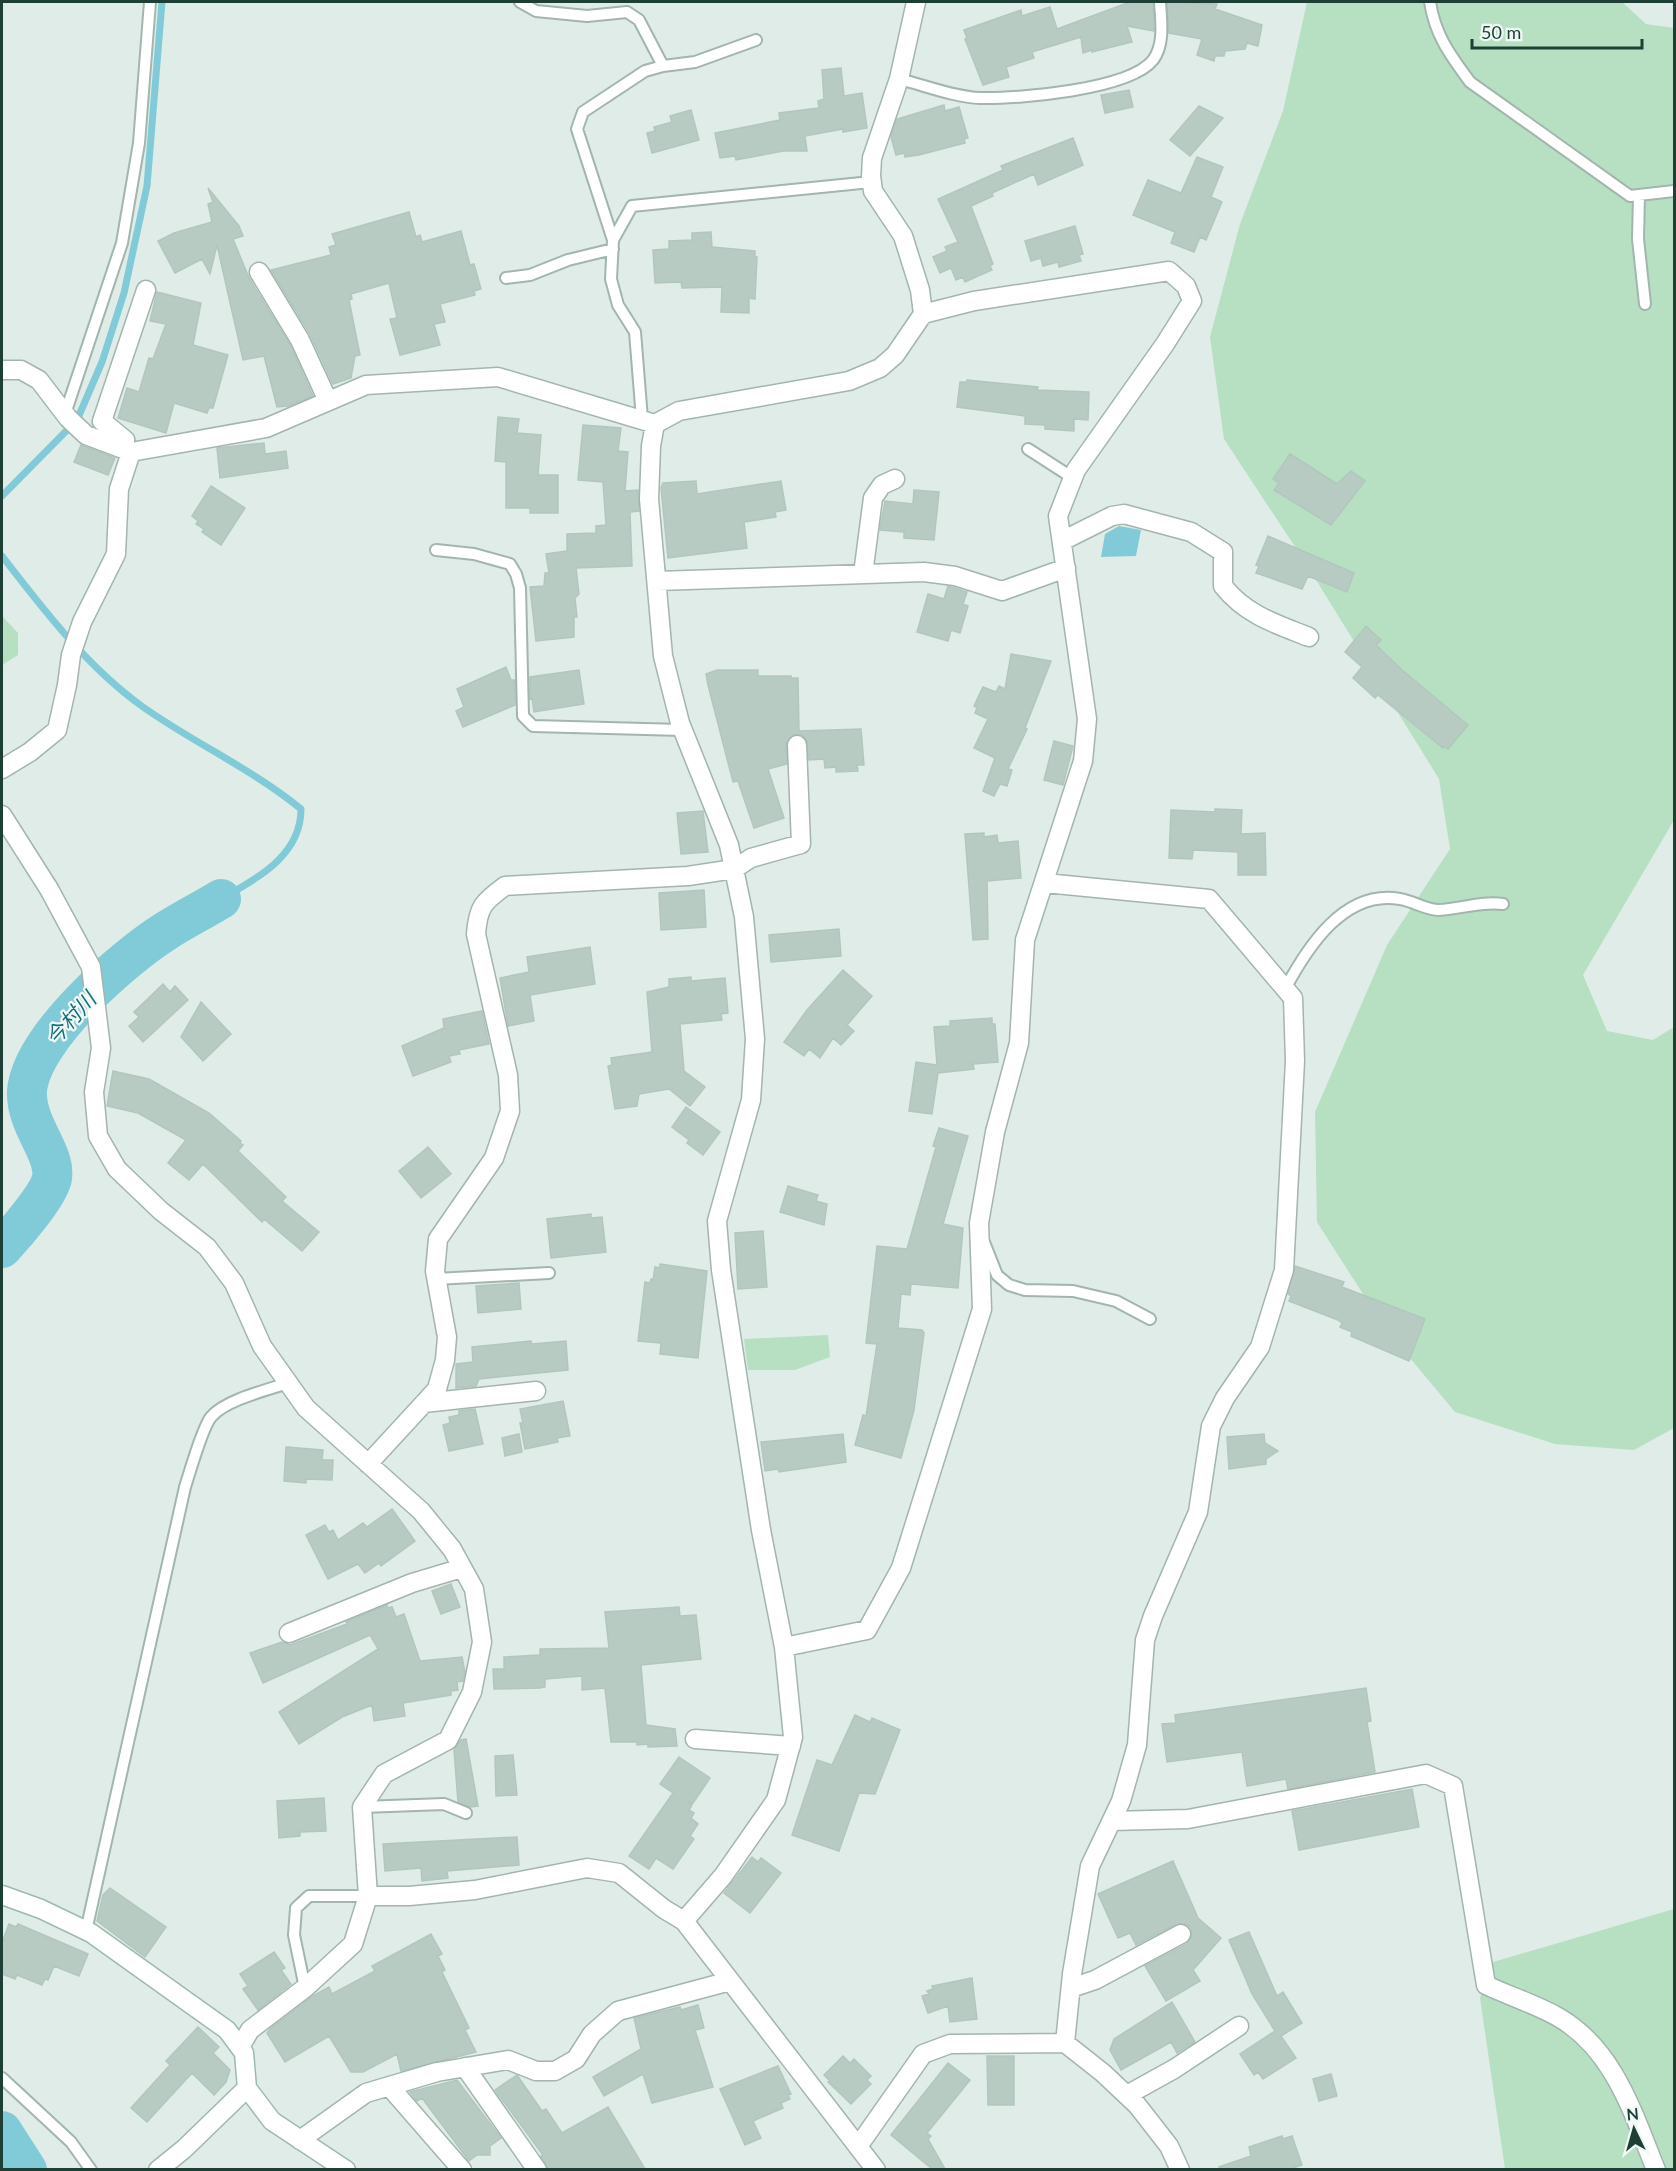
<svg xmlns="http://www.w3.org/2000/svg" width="1676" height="2171" font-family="Lato,'Noto Sans JP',sans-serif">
<rect width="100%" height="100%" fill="#e0ece7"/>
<!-- green -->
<path fill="#b6e0c1" d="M1307,2H1622L1646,24L1674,28V820L1583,975L1607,1031L1653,1040L1674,1027V1428L1634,1450L1555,1444L1455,1412L1384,1327L1317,1222L1315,1112L1387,945L1450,849L1439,779L1305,562L1224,439L1210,337L1240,224L1283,111Z
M2,616L18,633V655L2,665Z
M828,1335L830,1357L795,1370H748L744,1339Z
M1674,1909V2169H1505L1480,1998L1493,1962Z"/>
<!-- water -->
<path fill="#81cbd8" d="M1119,526L1141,530L1136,556L1101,557L1105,534Z"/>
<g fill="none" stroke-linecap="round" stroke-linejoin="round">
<!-- stream -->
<path stroke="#81cbd8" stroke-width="7" d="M2,496L77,420L102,362L124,293L147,186L162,2
M2,556C43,609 87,667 143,707C194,743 252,769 301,809C301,856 257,878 221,899"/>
<!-- river -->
<path stroke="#81cbd8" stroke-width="40" d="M2,1248C14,1235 49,1195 52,1178C54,1165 48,1154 43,1143C35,1127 26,1109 27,1091C31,1038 123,958 166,931C183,920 203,910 221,899
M2,2131L27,2170"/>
</g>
<!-- building -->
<path fill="#b7cbc3" stroke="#b1c7be" stroke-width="1.5" d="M1130,2H1153L1154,31L1127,26L1132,42L1092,52V50L1083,53L1081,37L1032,52L1034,58L1006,67L1009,77L983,85L965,39L967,38L964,30L1021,10L1022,16L1050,7L1057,29Z
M1167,2L1217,4L1215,9L1262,25L1258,46L1247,43L1245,49L1225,51L1224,56H1215L1214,61L1197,55L1202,39L1169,33Z
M841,68L844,96L862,93L867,128L843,132V129L805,136L807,151H783L736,160L735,156L720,158L715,133L780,120L779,113L819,108L818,101L824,99L822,70Z
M1129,90L1133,107L1105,113L1101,95Z
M944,105L945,111L959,107L968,138L964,139L965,143L919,155L905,157L904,153L896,155L891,137L897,119Z
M1199,106L1223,118L1190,156L1170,140Z
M691,110L699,140L652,153L647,133L655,131L654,127L672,122L670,116Z
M1073,138L1083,165L1038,185L1034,174L992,193L993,196L971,206L993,264L990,266L992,270L965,282L963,277L956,280L951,268L940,273L933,257L947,251L945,247L958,242L938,199L1003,170L1001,166Z
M1197,157L1223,167L1211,197L1222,202L1206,240L1200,237L1194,252L1171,243L1175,232L1133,215L1148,180L1181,193Z
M208,188L239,226L243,236L233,239L249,278L290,345L313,396L288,406L277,407L264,356L243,360L217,245L210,274L202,259L175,273L158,241L174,233L212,222L208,204L213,202Z
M409,212L416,237L420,235L422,242L461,231L470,265L474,264L481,289L474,291L475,295L440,304L445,322L434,324L440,345L400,355L390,319L397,318L389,283L351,294L352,299L349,300L360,355L355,356L351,378L333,384L310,334L271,270L331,255L329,247L336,245L332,234Z
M1075,226L1083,254L1079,255L1081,261L1059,267L1058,262L1043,266L1041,258L1031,261L1025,241Z
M711,232L712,247L755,251V257H757L755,299L749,298V313L721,312L722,287L682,288L681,282L655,283L653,250L669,249V241L692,240V233Z
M157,292L201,303L193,345L228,355L213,408H209L207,413L174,403L166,433L118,418L127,388L139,392L149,358L153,359L166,324L150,321Z
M967,380L1038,387L1037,390L1089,392L1088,420L1074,419V431L1045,429V425L1025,424V416L957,407L960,382H967Z
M498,417L519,419L517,433L541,435L538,475H558V513H530V508H506V462L495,461Z
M583,425L621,428L618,451L628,452L625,491L638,490L639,511L630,512L632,566L576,568L579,594L575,598L577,617H574V637L536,641L530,587L544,586L545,573H549L546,554L567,551V534L596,533V526L606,525L603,482L578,480Z
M264,443L265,454L286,451L288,468L220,478L217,448Z
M81,445L115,458L108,475L74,462Z
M1290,454L1337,484L1351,471L1365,481L1331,525L1274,490L1279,483L1273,479Z
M696,481L697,494L781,481L786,510L775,512L776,517L744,522L747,548L668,558L661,488L663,483Z
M211,486L245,508L221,545L202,532L204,529L196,524L198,521L192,516Z
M914,490L939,492L934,540L904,538V532L880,530L885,501L913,504Z
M1268,536L1354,573L1347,592L1308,576L1302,589L1256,573L1259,566L1256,565Z
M948,586L967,592L963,604L968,606L960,633L951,630L948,641L917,632L928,594L944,599Z
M1366,626L1381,640L1376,645L1401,669L1468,725L1448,749L1444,746L1443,748L1378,695L1375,698L1353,678L1362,667L1345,652Z
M1011,654L1051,661L1025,728L1027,729L1008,769L1012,770L1007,786L1000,784L994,796L983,791L995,758L974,748L988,719L975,713L977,708L974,706L983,687L996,692L999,686L1005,689Z
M506,667L511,680H515V705L463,727L456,711L464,707L457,689Z
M579,670L584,704L534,712L532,698L530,699V677Z
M717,670H758V676H791V678H798L799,731L861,729L864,765H857L858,771L836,772V767L825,768L824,759L809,760L806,739L802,735H792L786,745L787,764L768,769L784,818L754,828L738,781L733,782L708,685L706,674Z
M1054,741L1073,746L1063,785L1044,780Z
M1215,809L1242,810L1241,834L1265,833L1266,875H1238V852L1193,850L1192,859L1169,858L1171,810L1215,812Z
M703,811L708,852L681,854L677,813Z
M984,833V837L997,835L998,843L1018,841L1021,878L987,881L988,939L973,940L965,834Z
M704,890L706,927L661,930L659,893Z
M839,929L841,956L771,962L769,935Z
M590,947L595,984L530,995L534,1021L508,1026L500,978L529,972L527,957Z
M843,970L872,996L847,1025L854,1031L841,1045L833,1038L820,1058L809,1049L804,1056L784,1042L807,1010Z
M691,977V981L725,978L728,1013L721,1014L722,1020L680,1024L684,1071L705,1087L690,1106L669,1089L639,1094L637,1106L615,1109L608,1066L612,1065L611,1058L652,1052L647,992L669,987V979Z
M163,984L170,992L175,986L188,1000L143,1042L129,1026L139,1017L134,1012Z
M201,1002L231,1034L203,1061L181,1037Z
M482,1011L489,1044L459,1050L460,1054L449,1056L451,1062L413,1076L402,1046L444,1028L443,1019Z
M992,1018V1024H995L998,1062L973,1064L974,1069L938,1073L932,1114L909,1111L916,1062L937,1065L934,1027L950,1026V1021Z
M113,1071L149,1079L209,1113L241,1141L240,1143L243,1145L238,1151L286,1197L282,1201L319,1232L302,1251L264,1219L262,1222L203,1164L189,1180L168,1163L186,1140L138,1113L107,1106Z
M686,1107L720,1132L703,1155L687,1143L689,1140L672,1127Z
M939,1128L968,1136L943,1224L963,1228L958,1288L911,1284L910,1295L901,1294L898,1328L922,1330L924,1333L914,1410L901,1458L855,1445L863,1415L866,1416L877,1344L866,1343L873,1282L877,1246L907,1249L936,1147L933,1146Z
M428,1147L451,1174L421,1198L399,1171Z
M788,1186L818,1195L816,1201L827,1204L824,1225L780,1212Z
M591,1214V1218L602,1217L606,1252L551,1258L547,1219Z
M763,1231L767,1287L738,1289L735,1233Z
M660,1264L707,1271L698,1358L660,1354L661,1343L638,1341L645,1282L650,1283L651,1279L653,1280L655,1267L660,1268Z
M1295,1266L1344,1282L1342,1287L1425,1319L1409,1361L1351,1336L1352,1332L1340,1327L1342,1323L1338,1320L1289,1301L1291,1296L1288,1294Z
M519,1283L521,1309L478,1313L476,1286Z
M531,1341L532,1344L566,1341L568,1370L479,1379L476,1386L456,1388V1364L473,1362L472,1347Z
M563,1401L570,1436L557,1438L558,1442L525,1449L520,1423H523L520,1409Z
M475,1409L483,1444L449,1451L443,1425L450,1423L449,1417L459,1415V1411Z
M519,1434L522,1452L505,1456L502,1438Z
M843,1434L846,1462L779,1472L778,1469L765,1471L761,1442Z
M1264,1434L1265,1443L1278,1451L1266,1459V1464L1229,1469L1227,1437Z
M286,1447L323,1450L322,1460H333L332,1480L306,1479V1483L284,1481Z
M392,1509L415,1541L381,1566L379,1563L365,1573L358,1564L328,1579L306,1535L325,1525L329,1532L333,1530L338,1540L363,1523L367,1527Z
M451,1584L460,1607L441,1614L432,1591Z
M387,1605L388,1608L392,1607L396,1617L404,1614L420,1661L462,1657L465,1672L463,1681L457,1682L458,1690L451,1691V1695L403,1703L405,1716L374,1721L372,1705L342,1717L299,1744L279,1712L378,1649L370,1635L263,1683L250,1653L282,1642L290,1645L347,1624L346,1622Z
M679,1607L680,1616L696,1615L701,1659L641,1665L646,1725L675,1729L677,1746L648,1747V1744L637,1745V1742H611L605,1688L582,1690V1676L545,1679V1687L540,1688L494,1689L493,1669H504V1657L540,1655V1649L609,1648L605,1612Z
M1366,1688L1371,1721L1367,1722L1375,1772L1288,1789L1286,1779L1247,1786L1242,1752L1167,1762L1162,1724L1176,1723L1175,1715Z
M855,1715L870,1722L872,1718L900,1730L875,1794L859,1793L839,1851L792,1835L817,1760L832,1765Z
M466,1739L478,1806L470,1807L458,1802L454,1750L461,1740Z
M513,1755L517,1795L496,1796L495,1756Z
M679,1757L710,1778L693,1803L687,1801L692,1805L689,1810L694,1813L691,1818L698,1824L690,1836L694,1839L673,1869L656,1858L649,1869L629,1856L673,1793L660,1784Z
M1412,1789L1419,1827L1299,1850L1292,1811Z
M324,1798L326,1831L300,1832V1836L279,1838L277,1801Z
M517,1837L519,1865L447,1871L448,1878L422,1881L421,1868L385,1871L383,1844Z
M752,1857L758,1862L761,1858L781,1873L750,1913L724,1893Z
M1173,1861L1198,1918L1221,1938L1193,1970L1200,1981L1166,2001L1145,1966L1187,1944L1192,1935L1191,1928L1186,1924H1176L1136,1945L1130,1933L1118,1938L1098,1894Z
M110,1888L166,1927L145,1957L97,1921L103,1895Z
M9,1924L16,1927L18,1924L88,1954L79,1976L54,1966L48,1980L45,1979L42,1985L17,1975L15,1979L2,1974V1943Z
M1249,1932L1277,1996L1283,1992L1302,2023L1281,2036L1296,2058L1263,2079L1258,2072L1254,2075L1240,2054L1275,2031L1252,1994L1229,1940Z
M431,1934L442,1954L438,1956L445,1970L442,1972L469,2028L465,2030L476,2052L401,2071L397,2054L363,2072H351L329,2036L285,2062L267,2033L270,2029L313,1996L329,1987L332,1994L375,1971L372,1966Z
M274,1952L285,1968L281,1970L291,1984L258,2010L243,1989L248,1986L240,1974Z
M972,1978L977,2019L950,2022L948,2006L928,2013L922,1996L929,1994L927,1991L933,1989L932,1986Z
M1172,2002L1195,2042L1177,2053L1171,2042L1121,2070L1110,2050L1114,2039Z
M698,2005L704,2028L695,2030L713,2087L652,2103L643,2074L604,2096L593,2077L641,2049L634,2018L680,2007L681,2010Z
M198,2027L219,2047L213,2053L230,2070L226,2082L214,2095L192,2073L147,2122L131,2108L170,2065L166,2061Z
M843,2056L850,2063L854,2059L871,2076L867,2080L871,2084L851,2104L828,2082L830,2081L824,2075Z
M987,2056H1014V2105H988Z
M948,2063L970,2080L927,2133L931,2136L928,2139L945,2169H932L891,2135Z
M778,2066L791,2094L788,2095L790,2099L781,2103L783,2108L753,2121L761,2138L745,2145L720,2089Z
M1331,2074L1337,2096L1319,2101L1313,2079Z
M517,2075L542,2111L546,2109L562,2133L608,2107L645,2169H548L541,2156L543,2155L495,2090Z
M457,2080L501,2138L490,2146V2155H477L469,2161L422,2098L417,2101L410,2092Z
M1282,2136L1283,2139L1292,2136L1302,2165L1290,2169H1220L1219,2167L1251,2156L1249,2147Z"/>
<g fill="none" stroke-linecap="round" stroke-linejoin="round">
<defs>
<path id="lane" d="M520,2L536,11L587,16L627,12L639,20L663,66L645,71L583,112L577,129L613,240L611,279L618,305L635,332L642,419
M1430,2C1435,35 1450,55 1470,82L1630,196L1674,191
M663,66L695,62L756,40
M899,79C924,85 954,97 980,98C1017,99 1129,90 1153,60C1165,44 1161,20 1160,2
M1639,195L1638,239L1645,304
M613,240L632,206L871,182
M506,278L530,275L568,260L613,249
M65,414L122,243L139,143L150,2
M1028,449L1073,478
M436,550L474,554L510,564L516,574L520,588L523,716L533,726L682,730
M1285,989C1307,948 1344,889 1400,899C1413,901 1426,910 1439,910C1461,909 1481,901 1503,904
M984,1242L997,1275L1009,1285L1025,1290L1073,1291L1116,1301L1150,1319
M436,1279L549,1273
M362,1807L444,1804L466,1813
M86,1931L185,1487C190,1472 202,1428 211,1417C225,1400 267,1390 288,1383
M305,1988L294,1935L296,1908L309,1896H368
M2,2078L71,2142L91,2170"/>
<path id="street" d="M259,272L300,340L328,401
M2,370H21L39,380L68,418L86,435L131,452
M655,424L651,446L649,499L663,656L680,723L729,845L744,917L755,1039L751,1100L717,1221L721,1270L761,1530L784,1647L793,1737L776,1800L723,1876L684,1921
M122,448L125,440L102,421L146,290
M1062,541L1112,516L1124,514L1191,532L1223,552V586C1246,615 1276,624 1309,637
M863,574L873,498L882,485L895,479
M657,581L924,572L955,576L1002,591L1066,568
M2,769L30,752L57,730L67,685L71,655L82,622L116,554L119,489L131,452L266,428L366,385L498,377L655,424L679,411L849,381L880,368L895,355L923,314L920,290L903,236L873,191L871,176L872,158L899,79L916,2
M2,815L49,889L91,967L101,1048L94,1092L98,1136L117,1169L161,1211L207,1247L234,1283L262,1346L306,1408L421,1511L452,1549L474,1589L482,1642L472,1692L448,1740L384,1774L362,1807L368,1896L353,1944L305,1988L250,2030L240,2047
M1045,883L1209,899L1293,998L1295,1061L1284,1270L1260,1347L1225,1398L1211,1426L1198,1512L1153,1616L1145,1640L1137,1745L1121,1801L1090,1866L1072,1974L1065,2043
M424,1403L536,1391
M368,1464L437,1389L445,1360L447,1337L435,1271L438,1239L494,1158L510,1111L508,1075L476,934C478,907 483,902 505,886L688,876L734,869L751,858L801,844L797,745
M289,1633L412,1583L462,1568
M784,1647L867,1630L901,1568L982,1309L979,1223L995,1132L1019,1043L1025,940L1083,761L1087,719L1058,516L1076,470L1165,344L1192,301L1186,286L1169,271L974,301L923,314
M695,1739L791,1746
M1112,1821L1188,1819L1426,1774L1453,1786L1486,1985C1509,1996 1535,2004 1558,2017C1614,2049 1633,2113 1656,2170
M368,1896H409L475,1890L587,1868L619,1873L664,1909L684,1921L876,2170
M1071,1988L1095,1980L1181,1934
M465,2067L537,2170
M389,2086L462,2170
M1127,2095L1174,2069L1239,2026
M300,2140L366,2093L437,2072L508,2060L536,2071H555L576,2059L592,2034L618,2011L730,1981
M859,2145L923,2054L950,2044L1065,2043L1103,2073L1137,2105L1169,2146L1180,2170
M158,2170L184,2149L247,2088"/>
<path id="secondary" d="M2,1895L41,1909L91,1933L227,2030L244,2053L247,2088L272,2121L346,2170"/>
</defs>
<!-- lane casing -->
<use href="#lane" stroke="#a2b5ae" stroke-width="14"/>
<!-- street casing -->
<use href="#street" stroke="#a2b5ae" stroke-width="21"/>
<!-- secondary casing -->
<use href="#secondary" stroke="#9dbaaf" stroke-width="21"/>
<!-- lane -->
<use href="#lane" stroke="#fff" stroke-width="10"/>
<!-- street -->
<use href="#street" stroke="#fff" stroke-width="18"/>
<!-- secondary -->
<use href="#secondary" stroke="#fff" stroke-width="18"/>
</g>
<g text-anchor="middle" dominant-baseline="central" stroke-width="4.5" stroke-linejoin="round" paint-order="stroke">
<!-- water labels -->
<g font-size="21" font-style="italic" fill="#126e81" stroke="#f0f9f5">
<text transform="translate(70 1018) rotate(-48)">今村川</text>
</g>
</g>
<!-- border -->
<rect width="1676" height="2171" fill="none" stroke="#1e3f36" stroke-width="6"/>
<!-- north arrow -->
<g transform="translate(1634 2129) rotate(355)" stroke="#f0f9f5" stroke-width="4.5" paint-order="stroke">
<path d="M0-4.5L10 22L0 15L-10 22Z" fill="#1e3f36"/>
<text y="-9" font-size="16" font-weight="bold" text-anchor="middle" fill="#1e3f36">N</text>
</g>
<!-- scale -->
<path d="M1472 39v9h170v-9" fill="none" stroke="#1e3f36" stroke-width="3"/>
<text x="1481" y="39" font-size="18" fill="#1e3f36" stroke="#f0f9f5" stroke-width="4.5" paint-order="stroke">50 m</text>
</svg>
